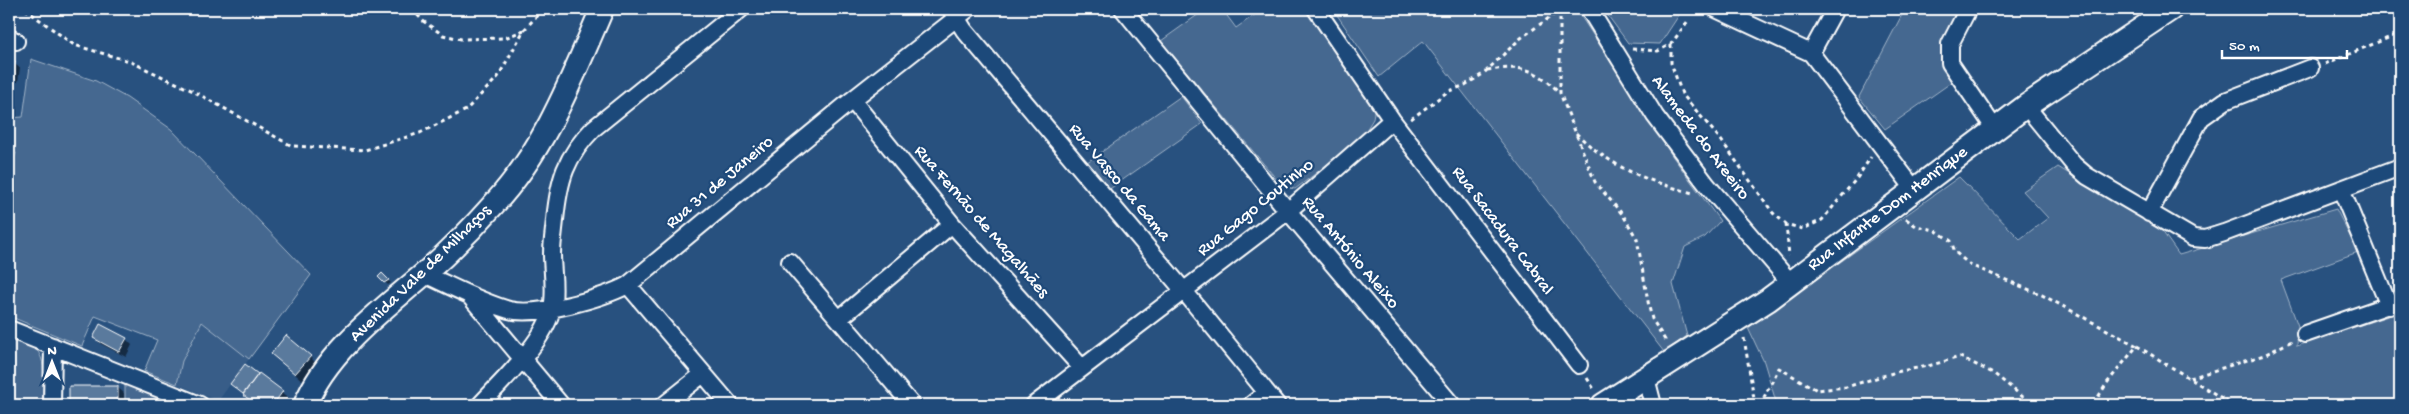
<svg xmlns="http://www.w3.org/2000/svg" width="2409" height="414" font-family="'Gochi Hand',sans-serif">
<rect width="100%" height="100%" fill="#28517f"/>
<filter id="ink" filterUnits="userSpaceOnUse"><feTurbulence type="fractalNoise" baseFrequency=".02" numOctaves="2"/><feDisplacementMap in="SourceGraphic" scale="10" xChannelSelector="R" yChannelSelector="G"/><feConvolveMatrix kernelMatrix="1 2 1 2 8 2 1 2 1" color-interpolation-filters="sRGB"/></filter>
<g filter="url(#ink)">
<!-- built -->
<path fill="#375d88" d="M202,322L249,359L218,401L177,384L182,361Z"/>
<!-- green -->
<path fill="#446890" stroke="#a2b4c8" d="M1206,9H1222L1236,28L1263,9H1309L1375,105L1373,119L1360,140L1295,189L1283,187L1161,41Z
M1333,9H1576L1673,157L1720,221L1705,237L1685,247L1673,284L1687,336L1664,352L1423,41L1379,77Z
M1603,9H1683L1660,44L1628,43Z
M1905,9H1961C1947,38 1933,50 1952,82L1885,129L1859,97Z
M31,59L96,81L127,98L171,129L311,275L249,359L202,322L182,361L177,384L144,371L157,340L95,316L82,346L9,316V174L16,153L9,152V118L23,117Z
M1181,96L1202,124L1107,191L1083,165Z
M2058,167L2162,231L2179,255L2336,209L2358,252L2281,280L2298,326L2297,346L2400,312V405H1777L1764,362L1748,328L1959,177L2020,239L2048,218L2023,191Z
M9,338C17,341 27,343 34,348C49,358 42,390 42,405H9Z
M125,384L157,396L166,405H125Z"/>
<!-- shadow -->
<path fill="#0007" d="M9,60L20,68L18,82H9Z
M9,92L17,99V118H9Z
M382,274L391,283L388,285L380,277Z
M95,338L126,339L132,345L126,357L101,344Z
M310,357L316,363L302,380L278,360Z
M255,373L289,398L284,405H257L234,387Z
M70,387H117L124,393V405H70Z"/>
<!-- building -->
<path fill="#5a7a9d" stroke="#fff" d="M9,58L15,61L12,76H9Z
M9,91H11V112H9Z
M382,273L389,280L384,283L378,277Z
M100,324L127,338L119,352L93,338Z
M286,335L311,356L295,374L271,354Z
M245,364L258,374L243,394L230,384Z
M259,373L283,391L273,405H257L243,395Z
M69,386H118V405H69Z"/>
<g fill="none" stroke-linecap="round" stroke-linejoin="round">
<defs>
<path id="street" d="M951,9L964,30L1184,291L1277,405
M1123,9L1288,211L1452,405
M1316,9L1392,120L1579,365
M1589,9L1655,116L1707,185L1790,282
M1716,9L1811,53L1914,189
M1968,9L1950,44V63L1995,129
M9,38L16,41
M1811,53L1835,9
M852,100L952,224L1082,368
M2026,106L2074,165L2087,176L2193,238L2205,239L2224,233L2400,167
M2341,189L2389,306
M2149,213L2201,118L2225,101L2310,68
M790,262L912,405
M424,274C451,286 480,302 509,310C537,317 603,298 628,285L852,100L968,9
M628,285L730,405
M469,295L561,405
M839,319L952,224
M9,329L200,405
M2305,334L2400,301
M1646,378L1653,405
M52,405L53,346
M480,405C502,381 546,340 552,308C556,291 552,271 552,254C552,243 554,231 555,220C559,180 565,157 594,128L741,9
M664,405L703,374
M1034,405L1288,211L1392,120
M1251,405L1266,393"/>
<path id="secondary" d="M305,405C327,351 381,311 424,274C449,252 472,229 494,204C546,148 572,78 602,9
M1603,405L1768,300L2026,106L2171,9"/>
</defs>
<!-- street casing -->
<use href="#street" stroke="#fff" stroke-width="20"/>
<!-- secondary casing -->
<use href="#secondary" stroke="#fff" stroke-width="26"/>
<!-- path -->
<path stroke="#fff" stroke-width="3" stroke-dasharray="4 4" stroke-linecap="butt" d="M25,9L74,45L129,61L193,91L292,146L365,150L420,133L466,110L498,77L524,30L543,9
M412,9L423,21L443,35L461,39L505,38L524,30
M1560,10V93L1595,182L1623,215L1637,239L1649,307L1652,319L1665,340L1664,343
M1671,44V63L1682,94L1721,140L1773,213L1786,224L1803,229L1822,220L1857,178L1871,157
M1632,49L1658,51L1671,44L1688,21
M2325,64L2400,33
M1487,70C1524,66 1534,67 1560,93
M1411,119L1447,92L1465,85L1483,74L1521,38L1560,10
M1576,133C1610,167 1646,181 1693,193
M1906,219L1916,226L1935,230L1951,241L1955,252L1970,265L2042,295L2137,346L2107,383L2093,405
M1786,224L1789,256
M1744,338L1755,405
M2137,346L2233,405
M1587,378L1594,389
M2190,378L2264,355L2292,341
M1760,405L1779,368L1817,390L1846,387L1896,372L1928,366L1960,357L1993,373L2033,405"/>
<!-- street -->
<use href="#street" stroke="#1f4a7a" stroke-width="16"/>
<!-- secondary -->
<use href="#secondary" stroke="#1f4a7a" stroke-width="22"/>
</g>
</g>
<g text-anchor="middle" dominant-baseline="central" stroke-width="4.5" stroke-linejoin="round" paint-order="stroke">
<!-- street labels -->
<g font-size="18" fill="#fff" stroke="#1f4a7a">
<text transform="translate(1700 138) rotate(53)">Alameda do Areeiro</text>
<text transform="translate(720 183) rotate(-40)">Rua 31 de Janeiro</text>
<text transform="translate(1119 183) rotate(50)">Rua Vasco da Gama</text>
<text transform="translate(1256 208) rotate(-39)">Rua Gago Coutinho</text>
<text transform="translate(1888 209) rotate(-37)">Rua Infante Dom Henrique</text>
<text transform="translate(981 222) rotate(49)">Rua Fernão de Magalhães</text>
<text transform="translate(1502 231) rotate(53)">Rua Sacadura Cabral</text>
<text transform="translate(1350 253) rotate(50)">Rua António Aleixo</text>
<text transform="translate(421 274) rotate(-44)">Avenida Vale de Milhaços</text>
</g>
</g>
<!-- margin -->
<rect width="2409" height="414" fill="none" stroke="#1f4a7a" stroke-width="30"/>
<rect x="15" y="15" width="2379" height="384" fill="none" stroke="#fff" stroke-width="2" filter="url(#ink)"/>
<!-- north arrow -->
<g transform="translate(52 362)" stroke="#1f4a7a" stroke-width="4" paint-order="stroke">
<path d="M0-4L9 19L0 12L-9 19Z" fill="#ffffff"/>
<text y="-8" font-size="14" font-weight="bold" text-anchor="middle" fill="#ffffff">N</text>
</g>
<!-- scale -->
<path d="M2222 50v8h125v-8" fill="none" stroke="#ffffff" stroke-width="2.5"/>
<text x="2229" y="50" font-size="15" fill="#ffffff" stroke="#1f4a7a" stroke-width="4" paint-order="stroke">50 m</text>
</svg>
